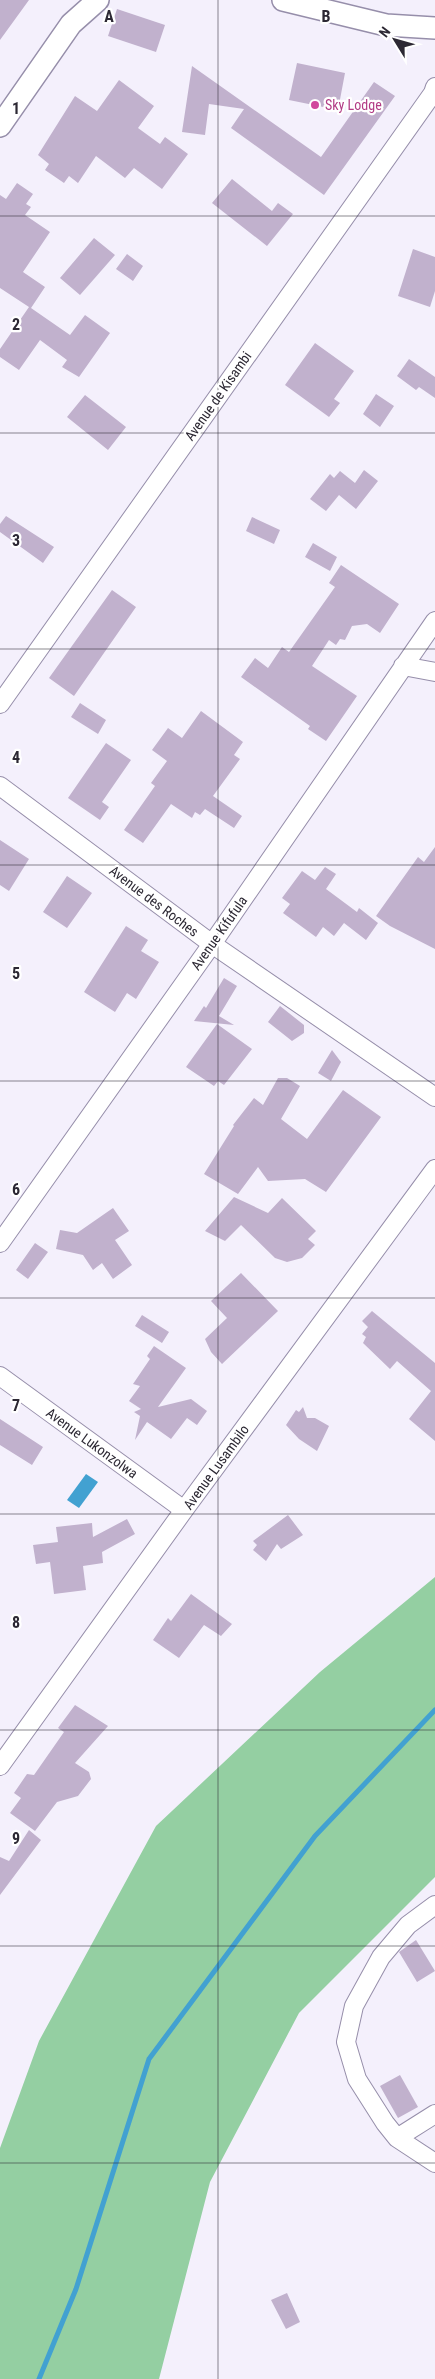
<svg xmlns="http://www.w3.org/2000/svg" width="435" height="2379" font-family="'Roboto Condensed',sans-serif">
<rect width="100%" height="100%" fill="#f4f0fc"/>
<!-- green -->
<path fill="#94cfa2" d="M435,1577V1877L299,2013L210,2182L159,2379H0V2148L39,2041L156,1826L320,1672Z"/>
<!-- water -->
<path fill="#42a1d1" d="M86,1474L98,1482L79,1508L67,1500Z"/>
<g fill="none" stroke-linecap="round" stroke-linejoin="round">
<!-- stream -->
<path stroke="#42a1d1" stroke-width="5" d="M39,2379L76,2289L149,2059L315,1836L435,1710"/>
</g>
<!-- building -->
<path fill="#c1b1cd" d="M0,0H29L0,40Z
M117,9L165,25L156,52L108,36Z
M297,63L345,73L338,110L289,100Z
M192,66L321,157L374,82L395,96L324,195L231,128L244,109L209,104L205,135L182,132Z
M119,80L154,106L138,128L160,144L165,137L188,154L162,189L134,168L125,178L96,156L78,183L69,176L64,183L45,170L49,164L38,155L75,96L97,111Z
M232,179L272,211L278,203L293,214L267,246L212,203Z
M17,183L33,194L26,204L31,207L25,215L50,232L23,272L45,287L31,308L70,335L85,315L110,333L79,377L62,367L67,360L40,340L19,370L0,357V349L29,307L0,288V195L6,199Z
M94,238L115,255L80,295L60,278Z
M413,249L435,257V291L430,307L398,296Z
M127,254L143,266L133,281L116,269Z
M315,343L354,371L334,399L340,403L329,417L285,385Z
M409,359L435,377V398L419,387L416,390L397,376Z
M376,394L394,406L380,427L363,414Z
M85,395L126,427L108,450L67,417Z
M364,470L378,481L356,509L339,495L326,511L310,499L330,474L334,478L340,471L355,483Z
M6,516L54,547L43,563L0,532V524Z
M252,517L280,530L274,544L246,531Z
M313,543L337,557L330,571L305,557Z
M341,565L399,604L380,633L367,624L352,626L345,640L340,639L336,645L329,640L312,666L357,696L326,741L308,729L310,726L241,677L255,658L268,668L282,647L289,652L335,587L329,583Z
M112,590L136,607L74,696L49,678Z
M80,703L106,720L98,734L71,717Z
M201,711L243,742L234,755L240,759L213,796L242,816L234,828L205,809L200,815L195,812L192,818L171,804L143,843L124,830L155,786L151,783L167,761L152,750L168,728L182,738Z
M106,743L131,760L102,802L109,807L100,820L68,798Z
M0,840L29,859L9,891L0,885Z
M435,847V949L390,926L376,916L418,857L424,862Z
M325,867L336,874L326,889L357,912L359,908L378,923L366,940L344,923L334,936L323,927L316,937L283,913L290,904L282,898L302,871L315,880Z
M67,876L92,893L67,928L43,912Z
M126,926L148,940L141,951L159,962L136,999L127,993L115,1012L84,992Z
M224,978L237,986L219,1016L234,1025L194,1021L204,1006L206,1008Z
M280,1006L304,1025V1033L292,1041L268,1022Z
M217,1024L252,1049L224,1085L218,1081L214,1086L186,1067Z
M332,1050L341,1062L331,1081L318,1073Z
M278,1078H287L300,1086L281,1119L307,1139L343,1090L381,1117L326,1192L305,1179L268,1181L258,1167L238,1194L204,1174L234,1126L233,1125L254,1098L263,1105Z
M234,1197L268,1213L282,1198L316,1231L308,1239L315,1245L302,1258L287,1262L275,1258L241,1225L225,1241L205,1231Z
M113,1208L129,1231L115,1240L132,1265L113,1279L102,1263L93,1270L83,1255L56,1249L60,1230L77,1233Z
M35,1243L48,1252L28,1279L16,1270Z
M241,1273L278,1311L222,1364L211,1352L205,1339L227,1318L211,1301Z
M372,1311L435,1363V1441L409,1419L431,1391L397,1361L390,1369L363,1343L366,1337L362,1334L368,1327L362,1321Z
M142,1315L169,1332L162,1343L135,1326Z
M154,1346L186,1368L158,1407L191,1399L207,1411L197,1425L187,1418L171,1439L147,1422L135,1440L140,1416L134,1412L141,1409L129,1401L140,1386L133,1384L150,1359L147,1356Z
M303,1407L307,1418H315L329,1426L317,1451L299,1439L286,1425L296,1410L299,1412Z
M0,1419L43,1447L32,1465L0,1445Z
M288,1515L303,1535L281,1549L277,1544L266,1561L253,1550L257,1545L253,1541Z
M127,1519L135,1534L102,1552L103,1563L83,1566L86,1590L54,1594L50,1562L36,1564L33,1545L58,1542L56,1527L92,1523L93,1537Z
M191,1594L232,1624L221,1636L204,1625L179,1658L153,1640L168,1618L171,1621Z
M75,1705L108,1726L75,1763L89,1772L91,1779L78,1796L57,1802L35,1831L10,1813L21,1798L14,1793L27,1774L34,1775L64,1732L58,1728Z
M29,1830L41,1840L0,1895V1857L9,1861Z
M416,1940L435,1971L417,1982L399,1952Z
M400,2075L418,2107L398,2118L380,2086Z
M287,2293L300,2322L286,2329L271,2300Z"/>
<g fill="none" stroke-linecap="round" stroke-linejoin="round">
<defs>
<path id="minor" d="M403,666L435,672
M0,704L433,93L435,87
M0,786L212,944L435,1097
M0,1243L212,944L435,621
M0,1376L184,1510
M0,1766L184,1510L435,1169
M435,1905L408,1925L381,1957L354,2006L346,2042L357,2079L385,2123L397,2138L435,2163
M397,2138L435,2114"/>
<path id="tertiary" d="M283,0L386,25L435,28
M0,126L71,24L98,0"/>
</defs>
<!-- minor casing -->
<use href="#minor" stroke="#968eaa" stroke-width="20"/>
<!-- tertiary casing -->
<use href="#tertiary" stroke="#968eaa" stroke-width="24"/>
<!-- minor -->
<use href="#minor" stroke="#fff" stroke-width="18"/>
<!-- tertiary -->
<use href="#tertiary" stroke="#fff" stroke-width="21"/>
</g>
<!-- grid -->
<path fill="none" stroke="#2c2833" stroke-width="1" stroke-opacity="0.55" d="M218,0V2379M0,216H435M0,433H435M0,649H435M0,865H435M0,1081H435M0,1298H435M0,1514H435M0,1730H435M0,1946H435M0,2163H435"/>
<!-- markers -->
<circle fill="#d1479c" stroke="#fff" stroke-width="2" cx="315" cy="105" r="5"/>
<g text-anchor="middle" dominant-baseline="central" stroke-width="4.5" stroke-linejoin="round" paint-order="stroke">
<!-- hotel labels -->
<g font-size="14" fill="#b23c85" stroke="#fff" text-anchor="start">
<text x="325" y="105">Sky Lodge</text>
</g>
<!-- street labels -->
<g font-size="14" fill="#2c2833" stroke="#fff">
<text transform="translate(218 396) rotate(-55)">Avenue de Kisambi</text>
<text transform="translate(154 901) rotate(37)">Avenue des Roches</text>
<text transform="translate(219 933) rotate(-55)">Avenue Kifufula</text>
<text transform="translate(92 1443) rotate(36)">Avenue Lukonzolwa</text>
<text transform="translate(216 1467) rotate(-54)">Avenue Lusambilo</text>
</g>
</g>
<g font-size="16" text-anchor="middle" font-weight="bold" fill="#2c2833" stroke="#fff" stroke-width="4.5" stroke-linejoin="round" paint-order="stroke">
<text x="109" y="22">A</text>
<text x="326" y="22">B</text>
<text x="16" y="114">1</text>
<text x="16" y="330">2</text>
<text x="16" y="546">3</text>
<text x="16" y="763">4</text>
<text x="16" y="979">5</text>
<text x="16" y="1195">6</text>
<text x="16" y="1411">7</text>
<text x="16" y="1628">8</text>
<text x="16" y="1844">9</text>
</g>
<!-- north arrow -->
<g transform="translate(395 40) rotate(307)" stroke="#ffffff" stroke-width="4" paint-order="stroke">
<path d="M0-4L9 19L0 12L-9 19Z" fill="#2c2833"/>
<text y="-8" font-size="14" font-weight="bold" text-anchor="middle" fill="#2c2833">N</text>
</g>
</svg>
